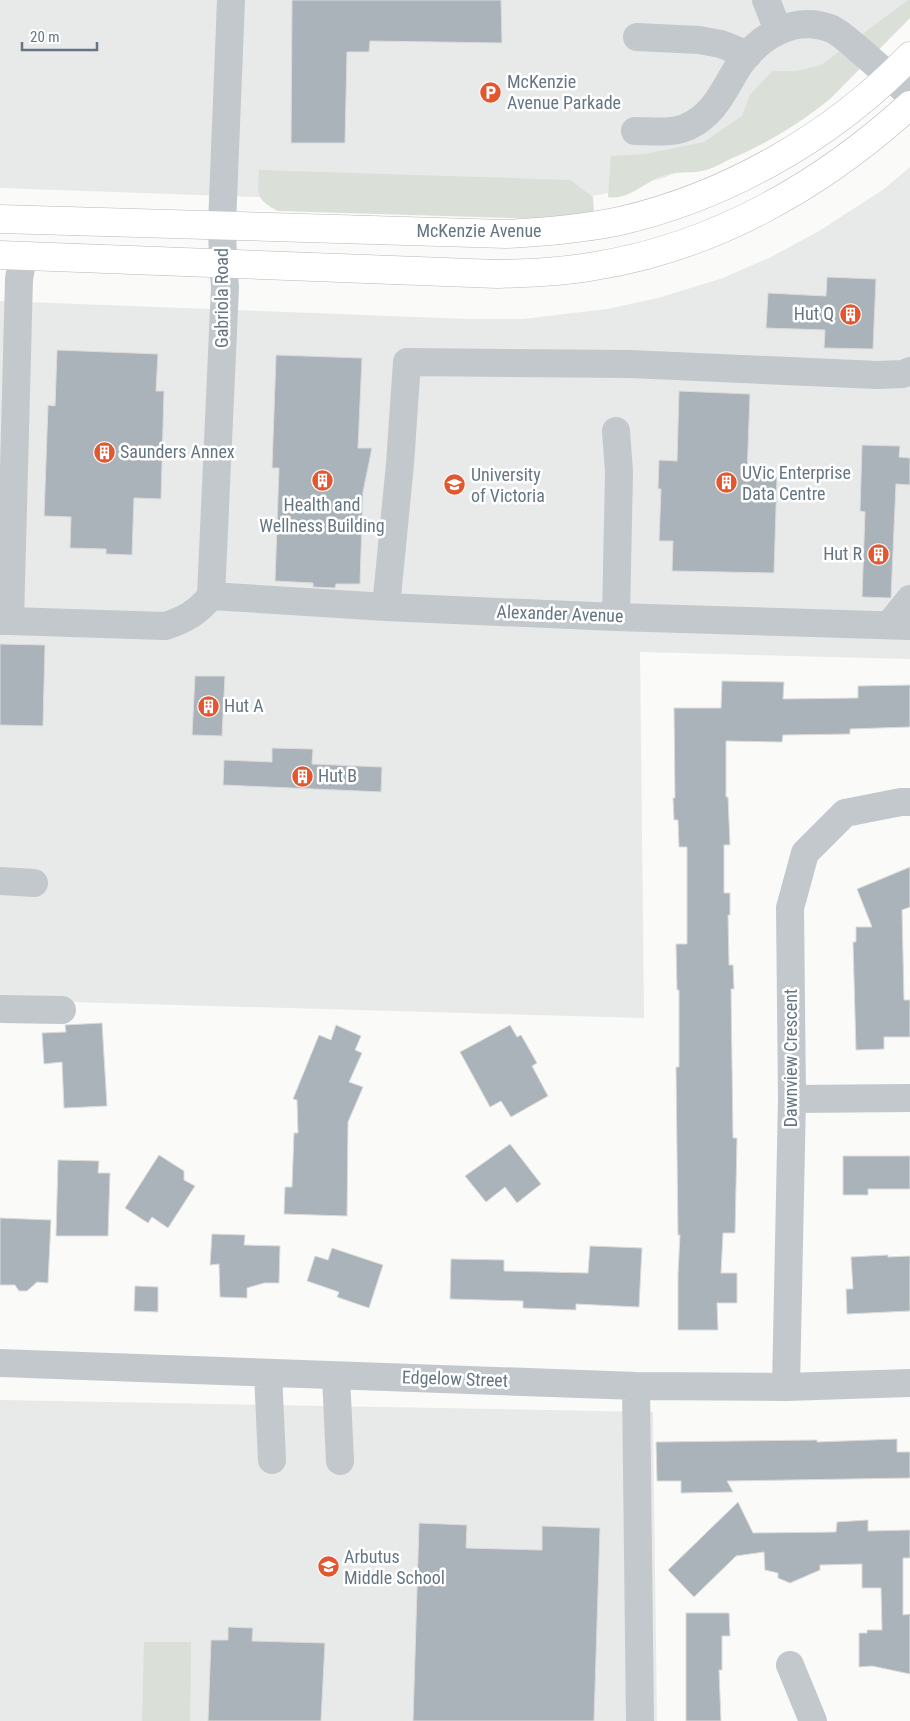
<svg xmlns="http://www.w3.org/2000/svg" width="910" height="1721" viewBox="0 0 910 1721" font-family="'Roboto Condensed',sans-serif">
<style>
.built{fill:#e8e9e9}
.green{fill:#dadfd7}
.building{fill:#aab3b9;stroke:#dcdcda}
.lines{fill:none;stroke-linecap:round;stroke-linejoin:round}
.major-casing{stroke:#b5babe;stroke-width:29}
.minor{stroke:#c3c8cc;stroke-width:28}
.major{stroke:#fff;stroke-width:28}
.labels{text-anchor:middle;stroke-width:5;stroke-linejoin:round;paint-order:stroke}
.poi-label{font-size:18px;fill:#657683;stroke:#fff;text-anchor:start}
.street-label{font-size:18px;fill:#657683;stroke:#fff}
</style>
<rect width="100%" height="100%" fill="#fafaf8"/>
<path class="built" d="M0 0H910L716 157 663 178 613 192 572 200 490 205 0 188Z
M910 167V659L640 652 644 1018 0 1000V301L468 319H523L607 309 658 298 723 278 771 257 819 231 884 189Z
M0 1400 653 1412 657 1721H0Z"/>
<path class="green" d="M908 0H910V18L831 98C801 123 766 144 730 159 722 163 714 168 706 170 692 174 677 171 664 175 646 181 628 201 608 197L611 156 645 154 704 142 742 116 750 95 772 71H796L821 65Z
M259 170 570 180 593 197 594 213 539 219 278 211C255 199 258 194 259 170Z
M144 1642H191L190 1721H142Z"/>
<path class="building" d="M292 0H501L502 43 370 41 369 52H347L345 143H291Z
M827 277 876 279 873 349 824 348 825 330 766 328 768 293 826 296Z
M57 350 158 354 156 391H164L161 499 134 498 132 555 106 554V549L70 548 71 517 44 516 48 405 55 406Z
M276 355 362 358 358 448H372L363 492 360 584H336L335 588 313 587V583L275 581 279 468H272Z
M679 391 750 394 747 476 777 477 774 573 672 571 673 541H659L661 489H658L659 460 677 461Z
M862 445 900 446 899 457 910 458V485L896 484 891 598 862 597 865 512 860 511Z
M0 644 45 645 43 726 0 725Z
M195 676H225L222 736 192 735Z
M722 681 784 682 783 699 858 698V686L910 685V727L850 729V734L783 735 782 742 726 741V797H728L730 845H724V893H730V915H728L729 965H733L734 989H731L733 1138H737L735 1233H723L721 1273H737V1303H717L718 1330H678V1274L680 1235H678L676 1067H679V990H677L676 944H687V847H679L678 820H674L673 798H675L674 708H721Z
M272 748 313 749 312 764 382 767 381 792 223 785 224 760 272 762Z
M910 867V907L902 910 904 1000H910V1037H884V1049L856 1050 853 942H856V927H872L857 889Z
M102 1023 107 1106 64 1108 62 1062 44 1064 42 1033 66 1032 65 1025Z
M336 1025 361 1036 355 1050 362 1053 349 1082 363 1087 348 1122 347 1216 284 1214 285 1187H292L294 1133H298L297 1100 293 1099 319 1035 331 1040Z
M510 1025 517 1037 521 1035 537 1063 532 1066 548 1096 511 1117 501 1101 490 1107 460 1052Z
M510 1144 541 1184 517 1203 505 1187 486 1202 465 1176Z
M159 1155 184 1171V1180L195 1186 168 1228 152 1217 148 1223 125 1208Z
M843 1156H910V1189H868V1195H843Z
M58 1160 99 1161 98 1173H110L108 1236H56Z
M0 1218 51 1220 48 1283 37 1282 27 1291H19L15 1285H0Z
M212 1234 245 1235 244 1245 280 1246 279 1283H264L247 1288V1298L220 1297 219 1264 210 1265Z
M590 1246 642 1248 639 1307 576 1304V1310L523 1308V1301L450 1299 451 1259 504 1260V1271L588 1273Z
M332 1248 383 1265 369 1308 337 1297 339 1292 307 1281 315 1256 328 1260Z
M888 1255V1257L910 1256V1311L847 1314 846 1289H853L851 1257Z
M135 1286 158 1287V1312L134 1311Z
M897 1439V1452H910V1478L727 1481 733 1492 681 1493V1481H657L656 1442 817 1440V1442Z
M738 1502 753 1533 836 1532 837 1522 868 1520V1531L910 1530V1558H903V1615L910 1614V1674L872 1666 859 1667V1633H867V1630H882L881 1588H862V1564L820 1565V1570L790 1583 778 1578V1573L765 1570 764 1552 736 1556 694 1597 668 1570Z
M419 1523 467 1525 466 1548 542 1550V1526L600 1528 594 1721H413Z
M686 1613H729L730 1636H722V1670H719L721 1721H686Z
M228 1627 253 1628 252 1641 325 1643 321 1721H208L211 1640H228Z"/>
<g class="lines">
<defs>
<path id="major" d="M0 219 506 234C545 232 582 229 620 221 728 196 833 136 910 56
M0 255 497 274C529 273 562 272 595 266 714 247 821 186 910 105"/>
</defs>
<use href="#major" class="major-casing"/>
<path class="minor" d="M766 0 778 30
M637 37 699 40 721 44 748 55
M635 131C652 131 671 134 687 127 715 114 723 91 738 67 759 36 795 14 832 29 840 33 849 41 856 47 874 63 893 78 910 95
M211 596 386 607 616 617 910 626
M211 596 225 287 223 263 222 225 231 0
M386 607 400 464 407 362 630 364 877 375 903 374 910 371
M616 617 619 472 616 431
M0 621H10L19 279 23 256
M10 621 165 626C185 620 198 612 211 596
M889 625 910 599
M0 881 34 883
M0 1009 62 1010
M792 1099 910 1098
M0 1363 636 1386 786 1387 910 1383
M268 1373 272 1460
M336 1376 340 1461
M636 1386 640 1721
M786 1387 792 1099 790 908 805 853 845 813 901 802H910
M790 1665 813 1721"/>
<use href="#major" class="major"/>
</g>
<defs>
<symbol id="parking-disc" viewBox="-11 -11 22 22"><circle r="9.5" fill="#e4572e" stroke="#fff"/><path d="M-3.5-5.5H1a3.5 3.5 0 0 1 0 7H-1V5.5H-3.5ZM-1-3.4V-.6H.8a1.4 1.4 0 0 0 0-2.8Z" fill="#fff"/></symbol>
<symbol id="building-disc" viewBox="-11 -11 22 22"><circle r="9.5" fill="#e4572e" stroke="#fff"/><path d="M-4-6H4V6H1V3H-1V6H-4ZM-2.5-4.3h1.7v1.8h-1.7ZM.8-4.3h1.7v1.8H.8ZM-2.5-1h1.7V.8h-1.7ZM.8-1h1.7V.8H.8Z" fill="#fff"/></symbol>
<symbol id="university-disc" viewBox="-11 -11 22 22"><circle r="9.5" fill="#e4572e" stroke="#fff"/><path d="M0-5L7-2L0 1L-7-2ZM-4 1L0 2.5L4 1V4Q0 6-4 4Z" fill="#fff"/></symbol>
<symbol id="school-disc" viewBox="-11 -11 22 22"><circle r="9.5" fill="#e4572e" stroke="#fff"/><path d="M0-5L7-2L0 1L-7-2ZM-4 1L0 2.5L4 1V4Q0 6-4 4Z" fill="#fff"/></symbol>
</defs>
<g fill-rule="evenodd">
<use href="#parking-disc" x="478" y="80" width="25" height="25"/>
<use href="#building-disc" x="838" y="302" width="25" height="25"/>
<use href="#building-disc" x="92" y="440" width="25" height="25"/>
<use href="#building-disc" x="310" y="468" width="25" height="25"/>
<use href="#building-disc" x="714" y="470" width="25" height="25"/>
<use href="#university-disc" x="442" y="472" width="25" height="25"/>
<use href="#building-disc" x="866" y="542" width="25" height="25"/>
<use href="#building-disc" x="196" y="694" width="25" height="25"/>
<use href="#building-disc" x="290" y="764" width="25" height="25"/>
<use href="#school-disc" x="316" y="1554" width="25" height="25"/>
</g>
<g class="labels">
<g class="poi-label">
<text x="507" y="88">McKenzie<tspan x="507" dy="21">Avenue Parkade</tspan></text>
<text x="834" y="320" text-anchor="end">Hut Q</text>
<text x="120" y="458">Saunders Annex</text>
<text x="742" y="479">UVic Enterprise<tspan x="742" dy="21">Data Centre</tspan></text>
<text x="471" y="481">University<tspan x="471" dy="21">of Victoria</tspan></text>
<text x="322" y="511" text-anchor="middle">Health and<tspan x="322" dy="21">Wellness Building</tspan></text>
<text x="862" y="560" text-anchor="end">Hut R</text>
<text x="224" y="712">Hut A</text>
<text x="318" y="782">Hut B</text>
<text x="344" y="1563">Arbutus<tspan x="344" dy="21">Middle School</tspan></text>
</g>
<g class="street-label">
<text x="479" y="237">McKenzie Avenue</text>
<text transform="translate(222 298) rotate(-90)" y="6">Gabriola Road</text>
<text transform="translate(560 614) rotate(2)" y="6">Alexander Avenue</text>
<text transform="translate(791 1058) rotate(-90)" y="6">Dawnview Crescent</text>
<text transform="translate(455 1379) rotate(2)" y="6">Edgelow Street</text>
</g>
</g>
<path d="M22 42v8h75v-8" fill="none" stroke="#657683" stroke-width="2.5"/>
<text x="30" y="42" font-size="15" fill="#657683" stroke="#ffffff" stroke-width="4" paint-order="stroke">20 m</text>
</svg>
